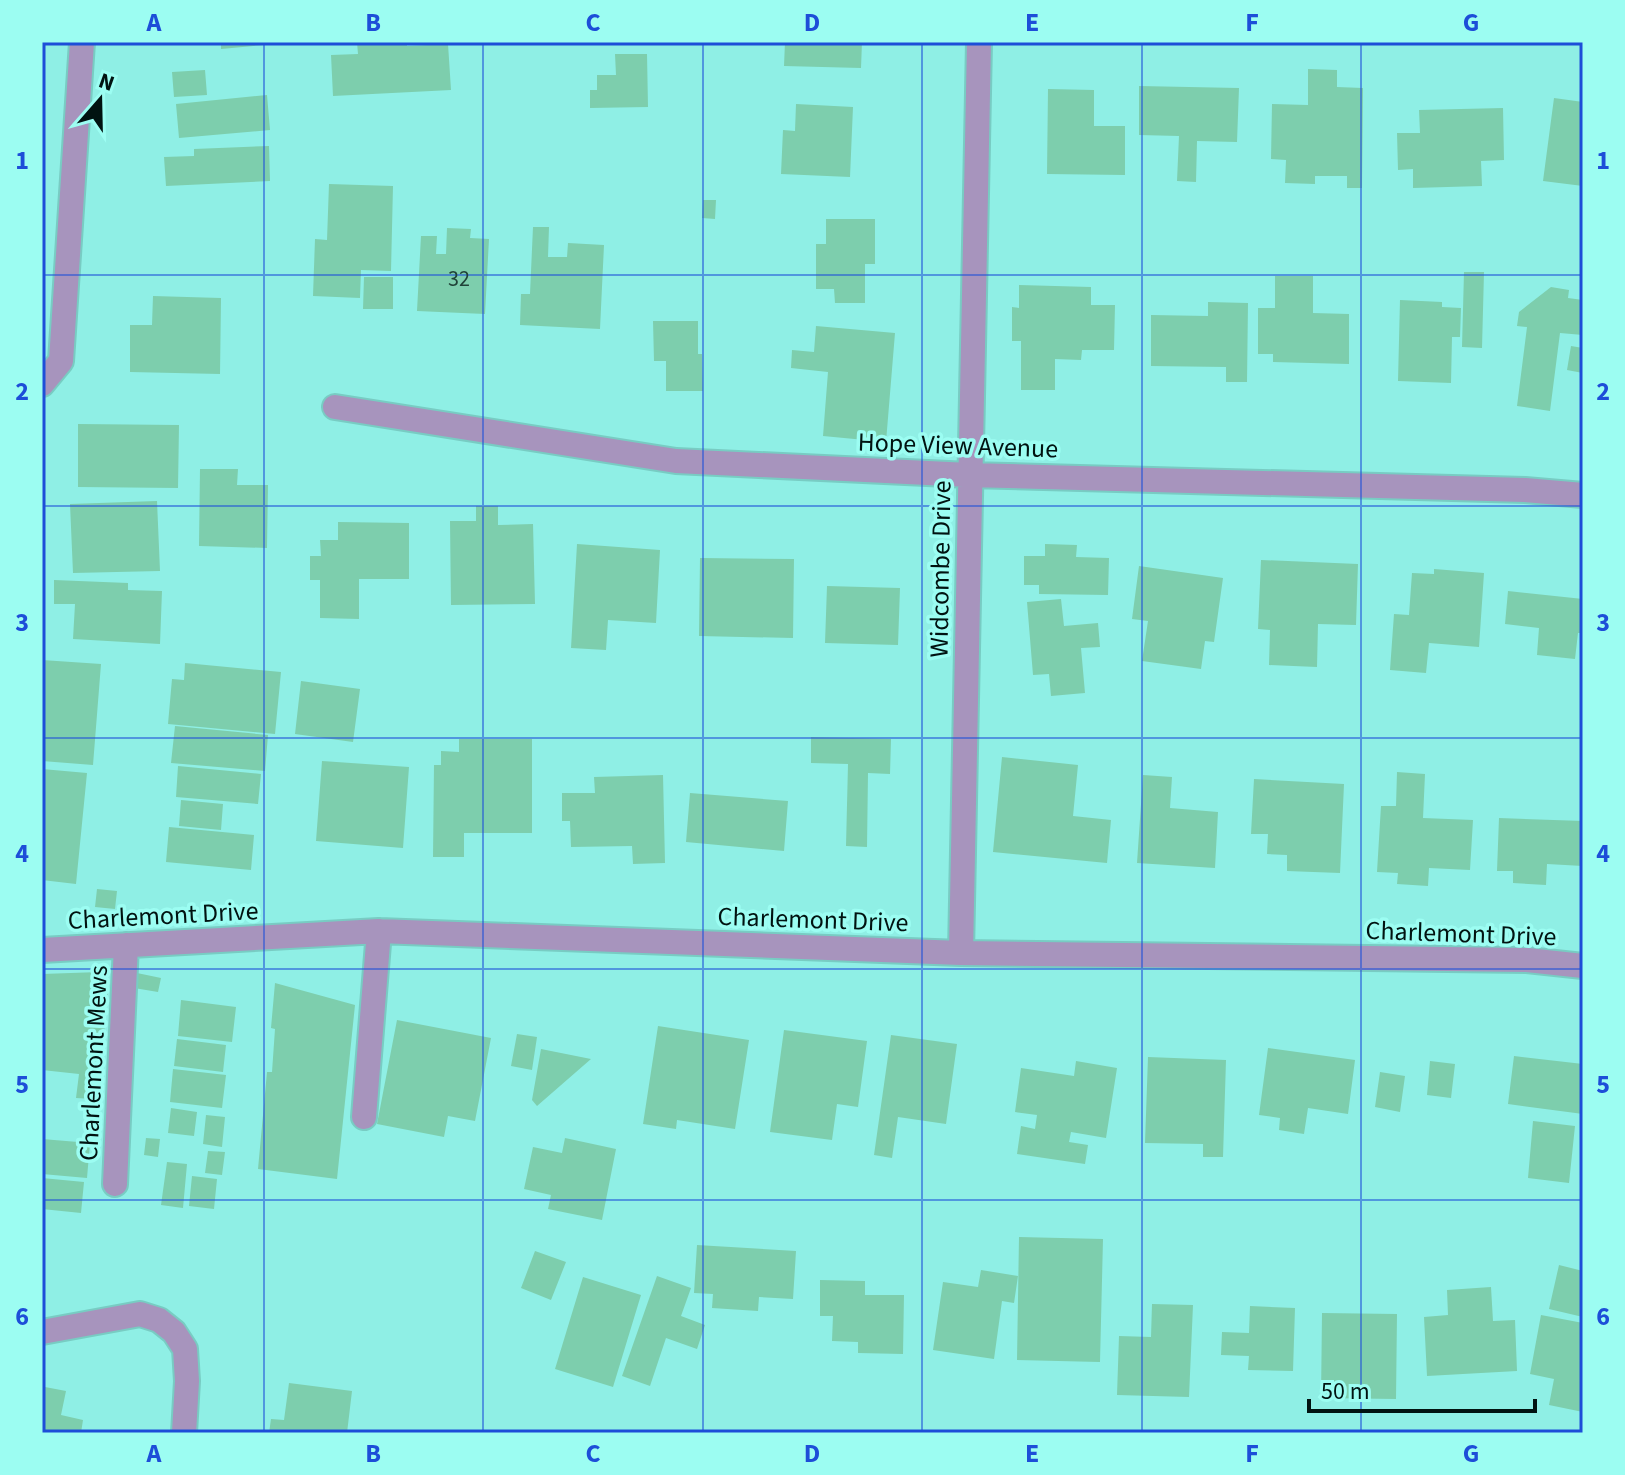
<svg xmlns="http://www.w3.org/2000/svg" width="1625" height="1475" viewBox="0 0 1625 1475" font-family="'Source Sans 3',sans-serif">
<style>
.building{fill:#7dcead}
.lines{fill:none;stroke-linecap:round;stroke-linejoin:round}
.minor-casing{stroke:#78ccc3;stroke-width:28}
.minor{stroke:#a794bd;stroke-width:24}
.grid{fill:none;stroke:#1d4ed8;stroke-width:2;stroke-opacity:0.55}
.labels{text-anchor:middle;stroke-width:7;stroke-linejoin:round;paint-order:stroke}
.number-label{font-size:22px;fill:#204238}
.street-label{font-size:26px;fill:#011311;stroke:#9cfdf2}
.neatline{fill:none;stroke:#1d4ed8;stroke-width:3}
.grid-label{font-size:26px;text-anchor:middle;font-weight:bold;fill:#1d4ed8}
</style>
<rect width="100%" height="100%" fill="#8fefe5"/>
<path class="building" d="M221 42H263V45L221 49Z
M357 42H407V46L448 44 451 90 333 96 331 55 358 54Z
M785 42H862L861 68 784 66Z
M615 54H647L648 107 590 108V90H597V75H616Z
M1308 69 1337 70V87L1363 88 1362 188H1347V176H1315V184L1285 183 1286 160 1271 159 1272 104 1308 105Z
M205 70 207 95 174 97 172 72Z
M1139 86 1239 88 1237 142 1197 141 1196 182 1177 181 1179 136 1139 135Z
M1048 89 1094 90V126H1125V175L1047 174Z
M267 95 270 130 179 138 176 104Z
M1554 98 1583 102V186L1543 181Z
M796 104 853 107 850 177 781 174 783 130 795 131Z
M1503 108 1504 160 1481 161 1482 186 1413 188V169L1398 170 1397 133H1420L1419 110Z
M269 146 270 181 166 186 164 157 194 156V149Z
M329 184 393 186 391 271 361 270 360 298 313 296 315 239 327 240Z
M703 200H716L715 219 702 218Z
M826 219H875V264H865V303H835L834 289H816V244H826Z
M533 227H549L548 257H567L568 243 604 245 600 329 520 325 521 294H530Z
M447 228 471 229 470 238 489 239 485 314 417 311 421 236H437L436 254H446Z
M1464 272H1484L1482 348 1462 347Z
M1275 276H1313V313L1349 314V364L1273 362V354H1258V308H1275Z
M364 277H393V309H363Z
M1019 285 1091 287V305H1115L1114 350H1082L1081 360 1055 359V390H1021V341H1012V307L1019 308Z
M1551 287 1569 290 1568 298 1583 300V335L1560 333 1550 411 1517 406 1527 327 1517 326 1519 312Z
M153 296 221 298 220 374 130 372V325H152Z
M1400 300 1442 302V307L1461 308 1460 337H1452L1451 383 1398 381Z
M1208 302 1248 303 1247 382H1226V367L1151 366V315L1208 316Z
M653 321H698V354H702L703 391H666V361H654Z
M816 326 895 333 886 442 823 436 828 372 791 368 792 350 814 352Z
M1571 346 1583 348V373L1567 370Z
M78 424 179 425 178 488 78 487Z
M200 469H238L237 485H268L267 548 199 546Z
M157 501 160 571 73 573 70 504Z
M476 506H498V525L533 524 535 604 451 605 450 521H476Z
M338 522 409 523V579H359V619L320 618V580H310V556H321L320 540H338Z
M577 544 660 550 656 623 608 620 606 650 571 648Z
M1045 544 1077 545 1076 557 1109 558 1108 595 1039 594V585H1024V556H1045Z
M700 558 794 559 793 638 699 636Z
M1261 560 1358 564 1356 625 1318 624 1317 667 1269 665 1270 630 1258 629Z
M1139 566 1223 578 1214 642 1205 641 1201 669 1142 661 1148 621 1132 619Z
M1434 569 1484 573 1479 647 1429 643 1426 673 1390 670 1394 614 1409 615 1412 573 1434 574Z
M54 580 128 583V590L162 591 160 644 73 639 75 604H54Z
M827 586 900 588 898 645 825 643Z
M1508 591 1583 599V633H1578L1575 659 1537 655 1539 628 1505 624Z
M1061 599 1064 626 1098 623 1100 647 1081 648 1085 693 1051 696 1049 674 1033 675 1027 602Z
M42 660 101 664 93 765 42 761Z
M185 663 281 672 275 734 168 724 172 679 184 680Z
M301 681 360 689 353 742 295 734Z
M175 726 268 735 265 771 171 763Z
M811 737 891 739 890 774 868 773 867 847 846 846 848 764 811 763Z
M459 739H532V833H464V857H433L434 765H441V751L459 752Z
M1002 757 1078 765 1073 816 1111 820 1107 863 993 852Z
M322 761 409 767 403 848 316 841Z
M178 766 261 774 258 804 176 797Z
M42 769 87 773 76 884 42 880Z
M1397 772 1425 774 1423 818 1473 820 1470 870 1429 868 1428 886 1397 884 1398 873 1377 872 1381 806H1396Z
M663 775 665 863 633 864 632 846 571 847 570 821H562V793H595L594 777Z
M1143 775 1172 777 1170 808 1218 812 1215 868 1137 863Z
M1254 779 1344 784 1340 873 1287 871V855L1267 854 1268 834H1251Z
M690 793 788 801 784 851 686 842Z
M181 800 223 804 221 830 179 826Z
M1499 818 1583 821V866L1547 864 1546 885 1513 883V871H1497Z
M169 827 254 835 251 870 166 862Z
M97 889 117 891 115 909 95 907Z
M100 972 97 991 108 992 99 1089 93 1099 76 1098 79 1074 42 1070V974Z
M137 973 161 978 158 992 134 988Z
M275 983 355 1005 337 1179 258 1169 267 1072H272L275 1029 271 1028Z
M181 1000 236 1007 232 1042 178 1036Z
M397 1020 491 1038 475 1121 448 1116 444 1137 377 1124Z
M658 1026 749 1040 735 1129 677 1120 676 1129 643 1124Z
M784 1030 867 1041 858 1107 837 1104 832 1140 770 1132Z
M517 1034 537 1037 532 1070 511 1066Z
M891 1035 957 1044 946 1124 898 1117 892 1158 874 1155Z
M177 1039 226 1045 223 1072 174 1066Z
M1268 1048 1355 1060 1348 1114 1308 1108 1304 1134 1279 1130 1280 1118 1259 1115Z
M541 1049 591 1059 537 1106 532 1100Z
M1514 1056 1583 1064V1114L1508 1104Z
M1148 1057 1226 1060 1223 1157H1203V1144L1145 1143Z
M1076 1061 1117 1068 1106 1138 1071 1132 1069 1142 1088 1145 1085 1164 1017 1154 1021 1126 1035 1129 1037 1115 1015 1112 1021 1068 1074 1076Z
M1430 1061 1455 1064 1451 1098 1427 1095Z
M173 1069 226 1075 222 1108 170 1102Z
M1380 1072 1405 1076 1400 1112 1375 1107Z
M171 1108 197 1112 194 1136 168 1133Z
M206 1115 225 1117 222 1147 203 1144Z
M1533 1121 1575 1126 1569 1183 1528 1178Z
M146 1138 160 1139 158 1157 144 1155Z
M565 1138 616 1149 602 1220 548 1209 551 1195 524 1189 533 1147 562 1153Z
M42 1139 90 1143 87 1178 42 1174Z
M208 1151 225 1152 222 1175 205 1173Z
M167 1162 187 1164 183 1208 161 1205Z
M192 1176 217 1179 214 1209 189 1206Z
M42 1178 84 1182 81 1213 42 1209Z
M1019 1237 1103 1239 1100 1362 1017 1360Z
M697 1245 796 1251 793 1299 759 1297 758 1311 712 1308 713 1294 694 1293Z
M535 1251 566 1262 551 1300 521 1288Z
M1559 1265 1583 1271V1317L1549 1309Z
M981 1270 1018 1276 1014 1303 1002 1301 994 1359 933 1350 943 1282 978 1287Z
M657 1276 691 1288 681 1316 705 1325 697 1349 666 1338 650 1386 622 1376Z
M583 1277 641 1295 613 1387 555 1369Z
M820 1280 865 1281V1295H904L903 1354 858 1353V1342L832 1341 833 1316H820Z
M1491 1287 1493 1321 1515 1320 1517 1371 1427 1376 1424 1317 1448 1315 1447 1290Z
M1152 1304 1193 1305 1189 1397 1117 1395 1119 1336 1151 1337Z
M1250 1306 1295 1308 1293 1371 1248 1370 1249 1356 1221 1355 1222 1332 1249 1333Z
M1322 1313 1397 1314 1396 1399 1321 1398Z
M1541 1315 1583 1323V1412L1549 1405 1554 1379 1530 1374Z
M289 1383 352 1391 347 1433H269L271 1419 284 1420Z
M45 1387 66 1391 61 1415 83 1420 81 1433H42Z"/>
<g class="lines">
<defs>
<path id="minor" d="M42 384 61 361 82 42
M335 407 676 461 969 475 1525 490 1583 495
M42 950 379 931 961 953 1527 960 1583 966
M961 953 979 42
M364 1117 379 931
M115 1184 126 945
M42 1332 140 1314 159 1320 174 1332 185 1349 187 1381 184 1433"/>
</defs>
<use href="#minor" class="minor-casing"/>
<use href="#minor" class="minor"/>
</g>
<path class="grid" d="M264 42V1433M483 42V1433M703 42V1433M922 42V1433M1142 42V1433M1361 42V1433M42 275H1583M42 506H1583M42 738H1583M42 969H1583M42 1200H1583"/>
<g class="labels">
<g class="number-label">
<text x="459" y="286">32</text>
</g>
<g class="street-label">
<text transform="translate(958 445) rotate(2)" y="9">Hope View Avenue</text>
<text transform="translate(940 569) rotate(-89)" y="9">Widcombe Drive</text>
<text transform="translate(163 915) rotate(-3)" y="9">Charlemont Drive</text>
<text transform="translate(813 919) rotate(2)" y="9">Charlemont Drive</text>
<text transform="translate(1461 933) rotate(2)" y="9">Charlemont Drive</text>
<text transform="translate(93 1063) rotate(-87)" y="9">Charlemont Mews</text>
</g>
</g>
<rect width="1625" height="1475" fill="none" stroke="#9cfdf2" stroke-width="88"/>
<g transform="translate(100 100) rotate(20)" stroke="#9cfdf2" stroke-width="6" paint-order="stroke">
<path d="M0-6L14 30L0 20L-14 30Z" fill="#011311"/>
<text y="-12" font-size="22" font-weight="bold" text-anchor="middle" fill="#011311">N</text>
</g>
<path d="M1309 1399v12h226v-12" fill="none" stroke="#011311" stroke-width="4"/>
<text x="1321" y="1399" font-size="24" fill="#011311" stroke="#9cfdf2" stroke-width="6" paint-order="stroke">50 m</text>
<rect x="44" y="44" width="1537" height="1387" class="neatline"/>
<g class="grid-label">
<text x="154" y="31">A</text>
<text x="373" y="31">B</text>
<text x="593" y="31">C</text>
<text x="812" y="31">D</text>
<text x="1032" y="31">E</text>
<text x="1252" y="31">F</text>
<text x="1471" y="31">G</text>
<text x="22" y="169">1</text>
<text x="1603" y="169">1</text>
<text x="22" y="400">2</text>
<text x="1603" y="400">2</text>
<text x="22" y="631">3</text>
<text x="1603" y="631">3</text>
<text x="22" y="862">4</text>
<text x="1603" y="862">4</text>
<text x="22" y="1093">5</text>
<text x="1603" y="1093">5</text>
<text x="22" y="1325">6</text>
<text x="1603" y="1325">6</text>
<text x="154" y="1462">A</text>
<text x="373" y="1462">B</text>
<text x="593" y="1462">C</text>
<text x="812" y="1462">D</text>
<text x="1032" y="1462">E</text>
<text x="1252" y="1462">F</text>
<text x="1471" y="1462">G</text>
</g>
</svg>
